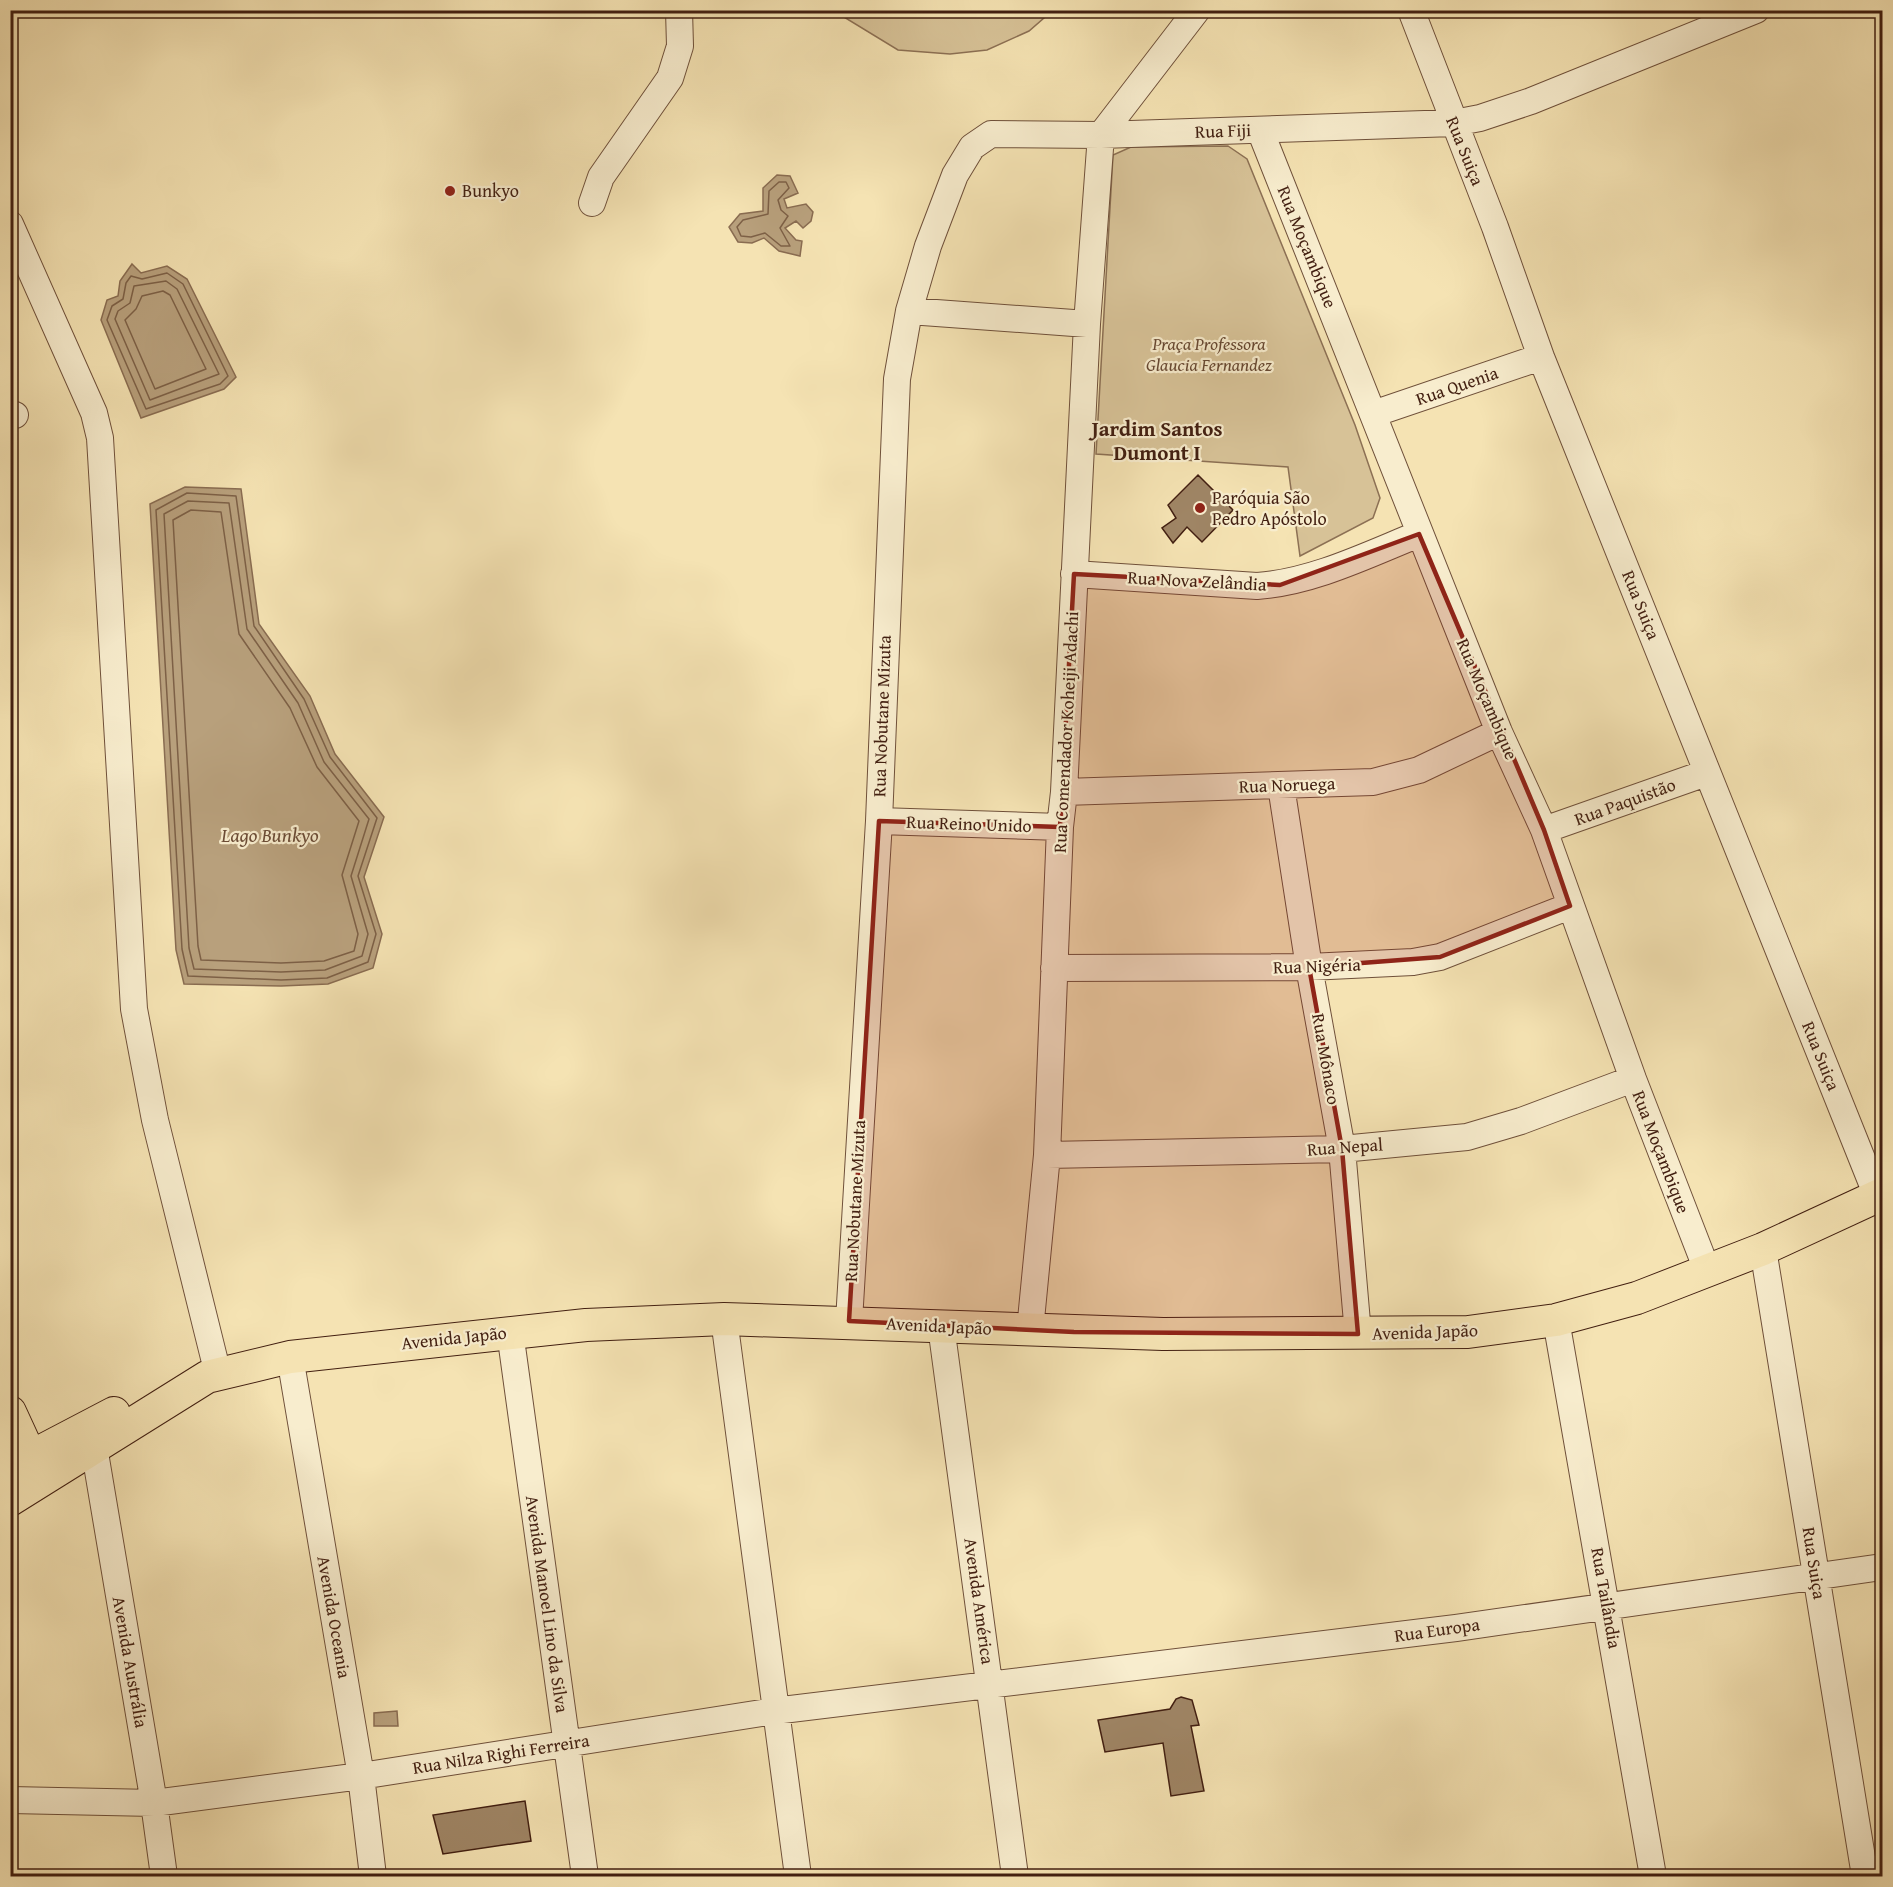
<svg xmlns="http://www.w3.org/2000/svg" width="1893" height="1887" viewBox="0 0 1893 1887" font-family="'Gentium Book Plus',serif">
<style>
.green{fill:#d7c297;stroke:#8c7054;stroke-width:1.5}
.water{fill:#b8a07c;stroke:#896c51;stroke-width:1.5}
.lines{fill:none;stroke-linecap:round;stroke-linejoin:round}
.shore{stroke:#7d6046;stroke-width:1.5}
.building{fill:#9f8565;stroke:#421f11;stroke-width:1.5}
.minor-casing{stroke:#6f503a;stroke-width:28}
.major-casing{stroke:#421f11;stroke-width:34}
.minor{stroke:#f8edce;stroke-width:26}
.major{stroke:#f5e3b3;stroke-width:32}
.marked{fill:#8f2418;fill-opacity:0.2;stroke:#8f2418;stroke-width:4.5;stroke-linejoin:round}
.poi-dot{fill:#8f2418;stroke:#f8edce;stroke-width:2}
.labels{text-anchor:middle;stroke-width:4.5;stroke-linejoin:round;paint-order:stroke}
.street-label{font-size:18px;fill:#421f11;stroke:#f8edce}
.poi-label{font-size:18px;fill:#421f11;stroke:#f8edce;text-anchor:start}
.park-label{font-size:18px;font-style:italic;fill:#674832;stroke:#f8edce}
.water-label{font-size:20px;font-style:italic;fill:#6b4c36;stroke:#f8edce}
.quarter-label{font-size:21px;font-weight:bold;fill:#421f11;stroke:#f8edce}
</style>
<rect width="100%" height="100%" fill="#f5e3b3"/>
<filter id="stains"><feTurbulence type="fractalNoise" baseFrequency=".00333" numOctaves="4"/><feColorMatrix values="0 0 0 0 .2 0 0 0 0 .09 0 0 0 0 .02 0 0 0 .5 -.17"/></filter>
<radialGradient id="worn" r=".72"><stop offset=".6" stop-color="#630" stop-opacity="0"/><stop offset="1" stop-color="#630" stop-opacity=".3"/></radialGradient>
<path class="green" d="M834 11H1052L1029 31 987 50 950 54 898 50Z
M1228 146 1247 159 1355 425 1380 498 1373 518 1300 556 1288 467 1096 454 1113 155 1131 147Z"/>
<path class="water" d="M777 175 790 176 798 193 784 199 787 208 806 204 813 212 811 221 803 228 796 221 785 228 796 240 802 241 800 256 779 251 764 238 752 243 738 242 729 227 740 214 763 211V188Z
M132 264 141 273 167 266 187 279 236 377 224 389 141 418 101 320 107 300 118 296 120 281Z
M185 487 241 489 259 624 310 696 335 754 384 817 364 877 382 934 373 968 328 984 281 986 184 984 176 950 150 504Z
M397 1711 398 1726H374V1713Z"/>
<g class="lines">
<path class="shore" d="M779 182H786L789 188 778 200 781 210 788 216 780 228 790 246H781L765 233 751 237 741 236 737 227 743 220 768 214 769 191Z
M167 273 183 284 228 376 220 384 146 409 107 320 112 306 123 299 126 283 131 276 142 279Z
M166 281 177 289 219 374 150 400 115 319 118 311 130 303 134 286Z
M163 291 170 295 206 369 155 389 125 320 136 309 142 296Z
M187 493 236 496 254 626 304 699 330 757 377 818 358 876 376 934 368 962 327 978 281 980 188 976 182 949 156 510Z
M188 501 229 503 247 629 298 703 324 762 369 819 351 876 368 934 362 956 325 970 281 972 194 969 189 948 164 514Z
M191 510 221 512 239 634 290 708 317 767 359 821 342 875 358 934 354 951 324 961 281 963 201 960 198 946 173 520Z"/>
</g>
<path class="building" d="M1198 475 1233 510 1202 542 1187 527 1173 543 1162 528 1176 518 1168 505Z
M1181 1697 1192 1700 1199 1725 1191 1726 1204 1791 1171 1796 1163 1743 1105 1752 1098 1720 1170 1709 1176 1699Z
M525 1801 531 1841 443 1854 433 1815Z"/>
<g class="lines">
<defs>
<path id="minor" d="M1411 10 1495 227 1541 357 1877 1196
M1260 130 1499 732 1544 830 1633 1079 1707 1270
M1101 135 1197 10
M592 203 601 177 670 78 680 46 679 10
M10 224 94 413 100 438 134 1009 155 1120 218 1374
M909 311 1087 324
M1373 414 1541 357
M10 416 15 415
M1074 574 1257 586C1313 582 1367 555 1419 534
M1281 786 1309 967 1342 1149 1358 1334
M1064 792 1373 782 1419 770 1499 732
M879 821 1060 827
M1544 830 1706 773
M1054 968 1309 967 1413 962 1440 957 1570 906
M1047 1155 1342 1149 1467 1137 1521 1121 1633 1079
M1763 1249 1865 1876
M724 1319 798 1876
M1556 1320 1653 1876
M849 1321 879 821 897 379 909 311 928 246 955 175 972 147 991 134 1101 135 1454 123 1480 118 1531 101 1756 10
M941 1326 1015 1876
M1030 1330 1047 1155 1060 827 1064 792 1087 324 1101 135
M510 1332 585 1876
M290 1357 361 1776 373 1876
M94 1447 154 1803 164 1876
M10 1800 154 1803 361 1776 774 1711 1456 1628 1882 1567"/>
<path id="major" d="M10 1412 39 1475
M10 1471 30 1457 114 1413
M10 1500 207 1377 290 1357 586 1325 724 1319 1163 1334 1468 1332 1556 1320 1637 1298 1763 1249 1882 1194"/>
</defs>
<use href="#minor" class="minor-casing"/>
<use href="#major" class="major-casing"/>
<use href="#minor" class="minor"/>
<use href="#major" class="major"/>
</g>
<path class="marked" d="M1419 534 1544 830 1570 906 1440 957 1309 967 1342 1149 1358 1334 1074 1332 849 1321 879 821 1060 827 1074 574 1280 585Z"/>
<g class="poi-dot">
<circle cx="450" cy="191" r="6"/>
<circle cx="1200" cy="508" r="6"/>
</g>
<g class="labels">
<g class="street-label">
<text transform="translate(1223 131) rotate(-2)" y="6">Rua Fiji</text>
<text transform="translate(1465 151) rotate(68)" y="6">Rua Suiça</text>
<text transform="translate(1307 247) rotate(68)" y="6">Rua Moçambique</text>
<text transform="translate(1457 386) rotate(-19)" y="6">Rua Quenia</text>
<text transform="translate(1197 581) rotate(3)" y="6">Rua Nova Zelândia</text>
<text transform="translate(1641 605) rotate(68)" y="6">Rua Suiça</text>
<text transform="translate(1487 699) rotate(67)" y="6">Rua Moçambique</text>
<text transform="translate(882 716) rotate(-88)" y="6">Rua Nobutane Mizuta</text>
<text transform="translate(1066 732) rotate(-87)" y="6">Rua Comendador Koheiji Adachi</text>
<text transform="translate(1287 785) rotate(-2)" y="6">Rua Noruega</text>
<text transform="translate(1625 802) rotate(-20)" y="6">Rua Paquistão</text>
<text transform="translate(969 824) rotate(2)" y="6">Rua Reino Unido</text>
<text transform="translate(1317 966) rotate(-2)" y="6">Rua Nigéria</text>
<text transform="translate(1821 1056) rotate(68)" y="6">Rua Suiça</text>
<text transform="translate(1326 1059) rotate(80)" y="6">Rua Mônaco</text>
<text transform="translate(1345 1147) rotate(-4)" y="6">Rua Nepal</text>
<text transform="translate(1661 1152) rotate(69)" y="6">Rua Moçambique</text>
<text transform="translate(855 1201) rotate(-87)" y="6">Rua Nobutane Mizuta</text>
<text transform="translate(939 1326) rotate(3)" y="6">Avenida Japão</text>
<text transform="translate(1425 1332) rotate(-2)" y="6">Avenida Japão</text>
<text transform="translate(454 1338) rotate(-6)" y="6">Avenida Japão</text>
<text transform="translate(1814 1563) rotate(81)" y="6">Rua Suiça</text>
<text transform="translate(1606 1598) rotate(80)" y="6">Rua Tailândia</text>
<text transform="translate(979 1601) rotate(82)" y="6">Avenida América</text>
<text transform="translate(547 1604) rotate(82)" y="6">Avenida Manoel Lino da Silva</text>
<text transform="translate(334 1617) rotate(80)" y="6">Avenida Oceania</text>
<text transform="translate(1437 1630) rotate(-8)" y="6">Rua Europa</text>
<text transform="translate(130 1662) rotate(80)" y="6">Avenida Austrália</text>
<text transform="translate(501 1754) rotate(-9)" y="6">Rua Nilza Righi Ferreira</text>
</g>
<g class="poi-label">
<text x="462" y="197">Bunkyo</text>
<text x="1212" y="504">Paróquia São<tspan x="1212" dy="21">Pedro Apóstolo</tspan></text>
</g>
<g class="park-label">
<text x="1209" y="350">Praça Professora<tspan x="1209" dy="21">Glaucia Fernandez</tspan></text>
</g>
<g class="water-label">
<text x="270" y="842">Lago Bunkyo</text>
</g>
<g class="quarter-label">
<text x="1157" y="436">Jardim Santos<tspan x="1157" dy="24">Dumont I</tspan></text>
</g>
</g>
<rect width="1893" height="1887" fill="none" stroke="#f5e3b3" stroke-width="36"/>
<rect x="12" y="12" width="1869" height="1863" fill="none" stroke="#421f11" stroke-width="3"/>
<rect x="18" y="18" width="1857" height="1851" fill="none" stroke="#421f11" stroke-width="1.5"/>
<rect width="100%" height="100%" filter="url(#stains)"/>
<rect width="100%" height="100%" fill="url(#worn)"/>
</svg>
